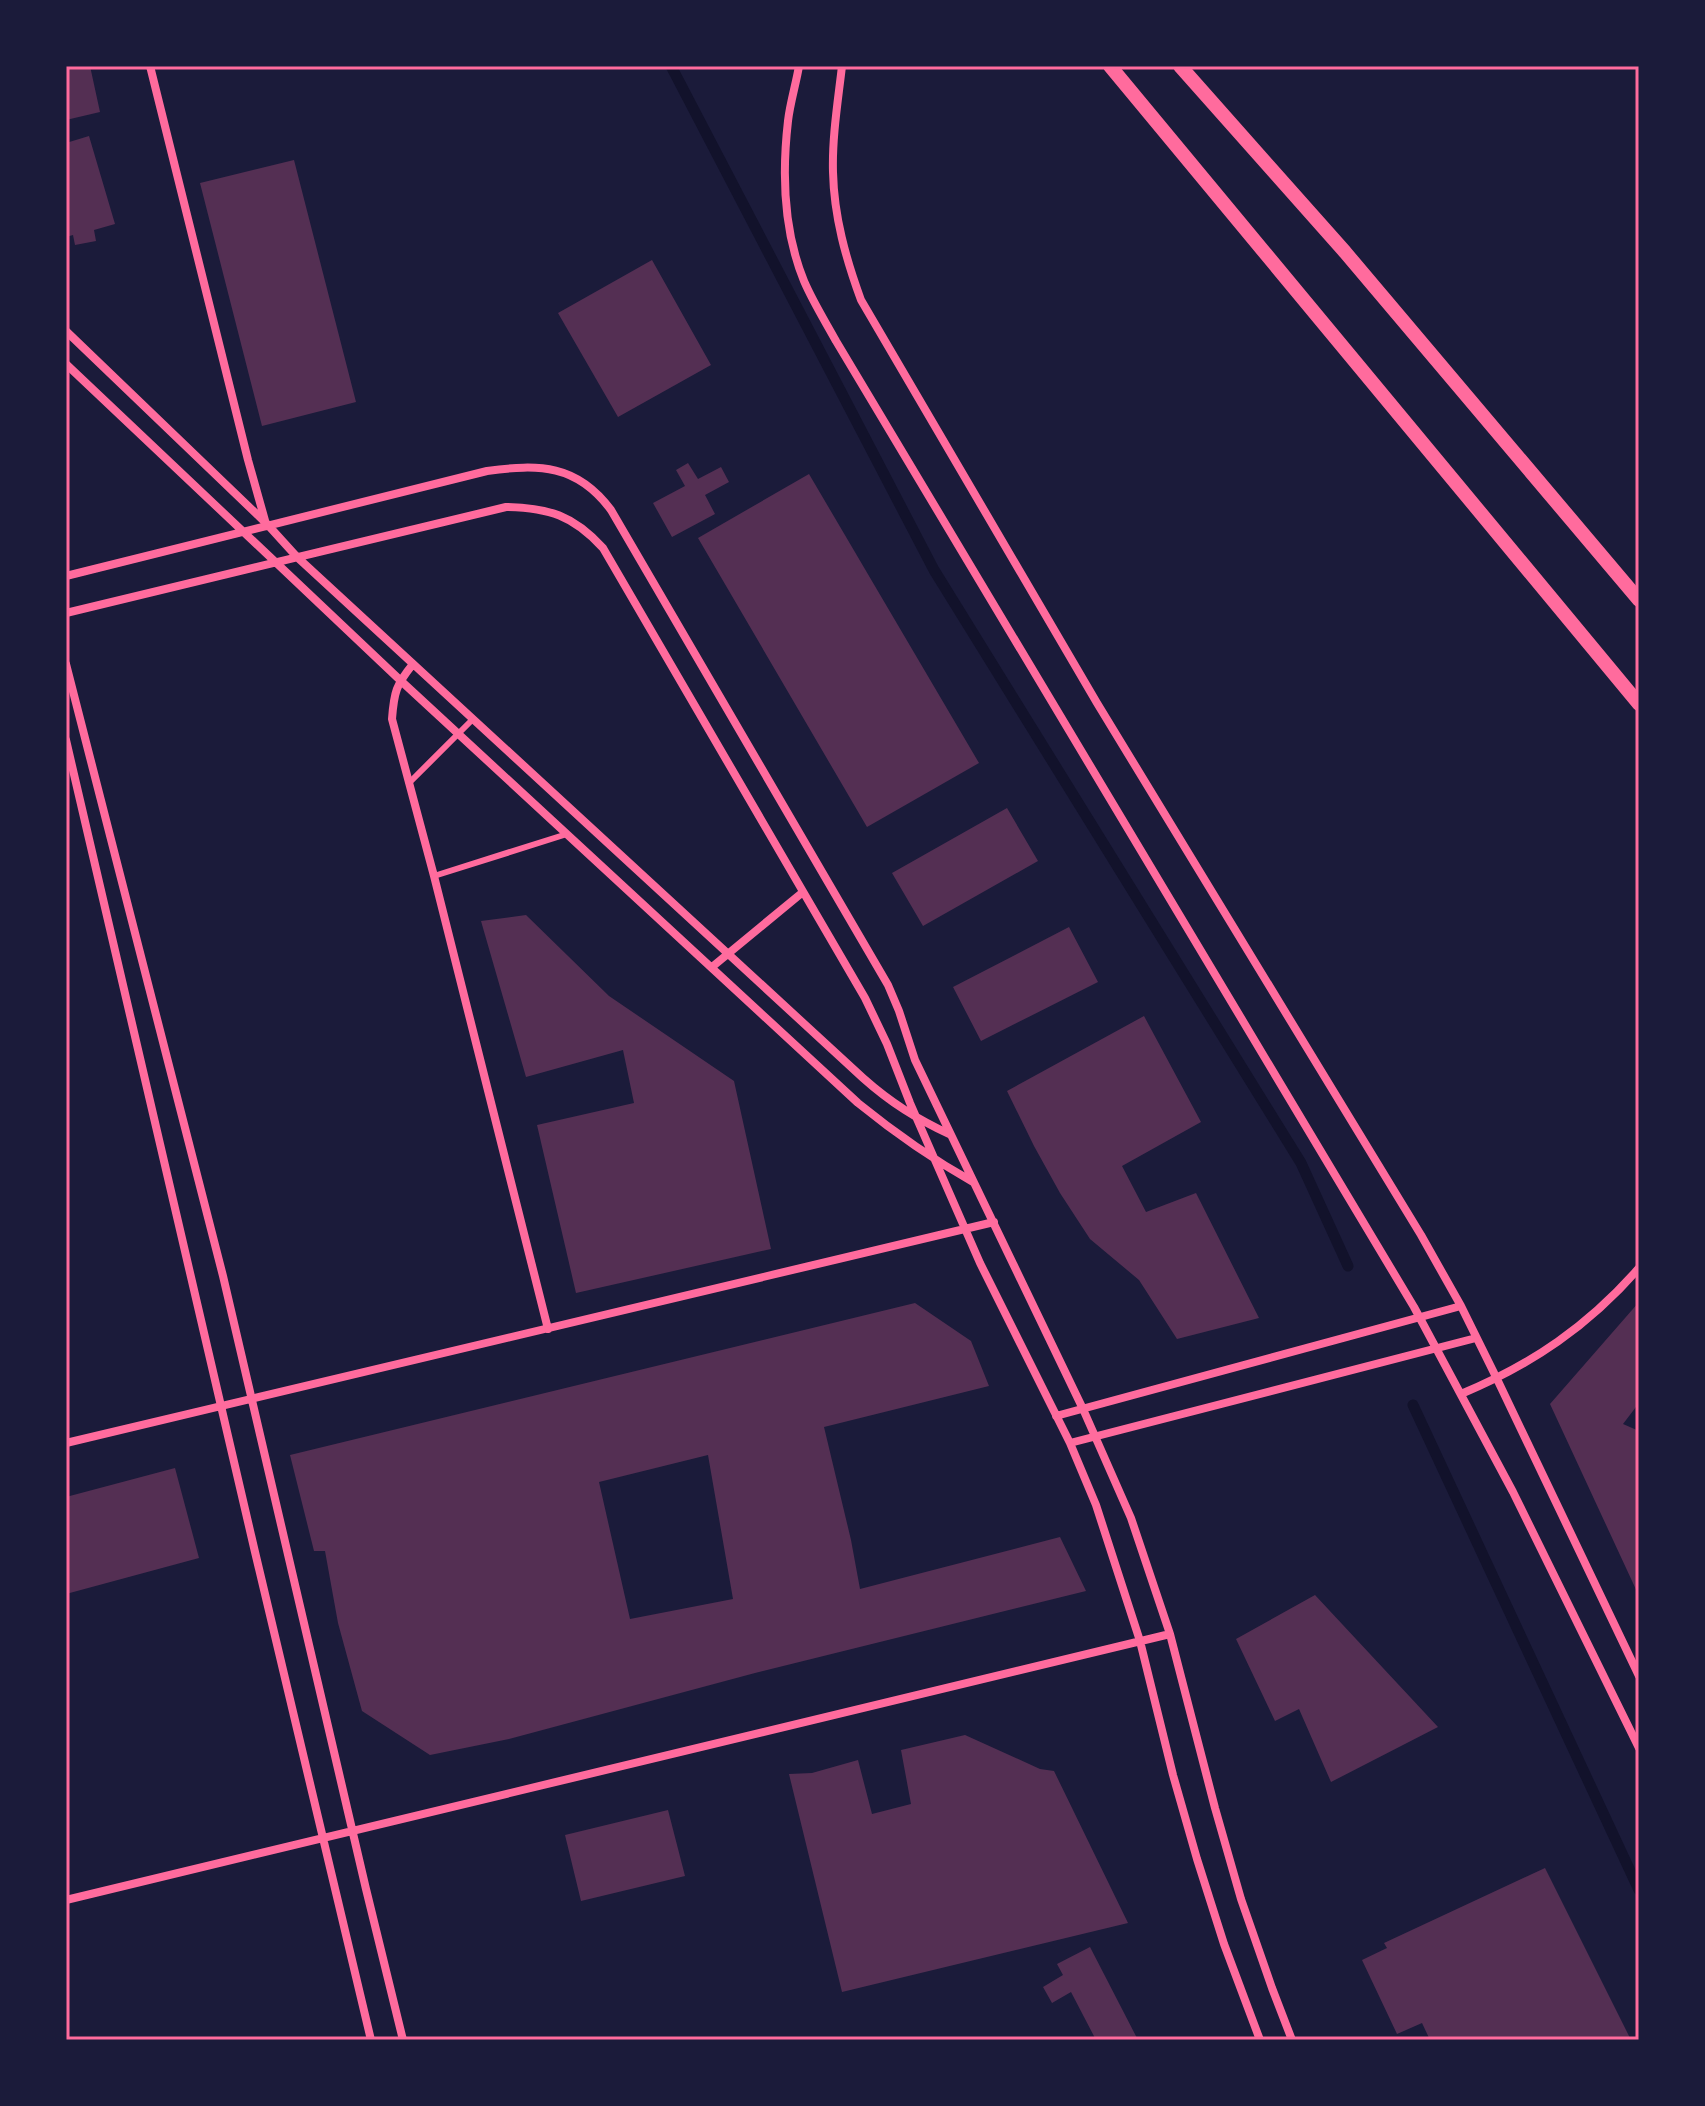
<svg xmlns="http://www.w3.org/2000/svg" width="1705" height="2106" viewBox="0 0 1705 2106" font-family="'Roboto Condensed',sans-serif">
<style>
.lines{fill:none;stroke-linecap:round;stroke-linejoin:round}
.stream{stroke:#12122b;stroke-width:11}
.building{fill:#542f53;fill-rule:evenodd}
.service{stroke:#ff6b9d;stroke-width:6}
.minor{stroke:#ff6b9d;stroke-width:8}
.tertiary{stroke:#ff6b9d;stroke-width:14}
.neatline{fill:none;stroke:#ff6b9d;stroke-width:3}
</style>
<rect width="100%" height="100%" fill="#1b1b3a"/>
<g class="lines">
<path class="stream" d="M671 66 934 570 1301 1163 1348 1266
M1413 1405 1639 1890"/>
</g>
<path class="building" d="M66 66H90L100 112 66 120Z
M89 136 115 224 94 230 96 241 75 245 73 235 66 237V143Z
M294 160 356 402 262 426 200 183Z
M652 260 711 365 618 417 558 313Z
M688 463 698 479 721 467 729 482 705 495 715 514 672 537 653 503 685 486 676 470Z
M809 474 979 763 867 827 698 538Z
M1007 808 1038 861 923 926 892 873Z
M526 915 609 996 734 1081 771 1249 576 1293 537 1125 634 1103 623 1050 526 1077 481 921Z
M1069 927 1098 982 981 1041 953 987Z
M1144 1016 1201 1122 1122 1166 1146 1212 1196 1193 1259 1318 1177 1339 1139 1280 1090 1239 1060 1193 1034 1146 1007 1091Z
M1639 1302V1403L1623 1424 1639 1431V1596L1550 1404Z
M915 1303 971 1341 989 1386 824 1427 851 1540 860 1589 1060 1537 1086 1591 755 1673 509 1739 430 1755 362 1711 338 1623 325 1551H314L290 1455ZM708 1455 733 1599 630 1619 599 1482Z
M175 1468 199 1558 66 1594V1497Z
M1315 1595 1438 1727 1331 1782 1299 1709 1275 1721 1236 1639Z
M965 1735 1040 1769 1054 1771 1128 1923 842 1992 789 1774 812 1773 858 1760 872 1814 911 1804 901 1750Z
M668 1810 685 1876 581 1901 565 1835Z
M1545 1868 1631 2040H1430L1422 2023 1397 2034 1362 1960 1387 1948 1384 1943Z
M1090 1947 1138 2040H1096L1071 1992 1052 2003 1043 1987 1063 1975 1057 1964Z"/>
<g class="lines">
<path class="service" d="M409 783 473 719
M434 876 567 834"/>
<path class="minor" d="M150 66 248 460 266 524
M799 66C796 84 790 103 788 121 782 173 784 232 804 281 813 302 825 321 836 341L1414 1307 1513 1492 1639 1748
M842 66C838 101 832 137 833 172 834 217 846 259 861 300L1097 703 1421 1235 1461 1306 1497 1379 1639 1676
M66 331 267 524 297 557 863 1078C891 1103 917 1119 951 1135
M66 364 400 680 858 1103C895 1133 932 1159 973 1182
M66 576 487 471C539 464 577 464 611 510L888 985 899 1011 915 1060 1083 1409 1131 1518 1170 1634 1215 1808 1241 1899 1272 1988 1292 2040
M66 613 506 507C549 508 573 515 603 548L865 998 887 1044 910 1103 980 1263 1070 1443 1096 1505 1140 1641 1173 1775 1197 1859 1224 1944 1260 2040
M66 664 223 1276 366 1889 403 2040
M413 664C396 685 394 692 392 719L434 876 548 1329
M66 740 255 1552 371 2040
M712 967 803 892
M1461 1394C1533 1364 1588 1326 1639 1268
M1056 1416 1461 1306
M66 1443 994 1222
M1070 1443 1476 1338
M66 1900 1170 1634"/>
<path class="tertiary" d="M1110 66 1639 704
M1180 66 1345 252 1639 600"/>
</g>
<rect width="1705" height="2106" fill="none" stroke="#1b1b3a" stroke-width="136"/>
<rect x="68" y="68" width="1569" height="1970" class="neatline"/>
</svg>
